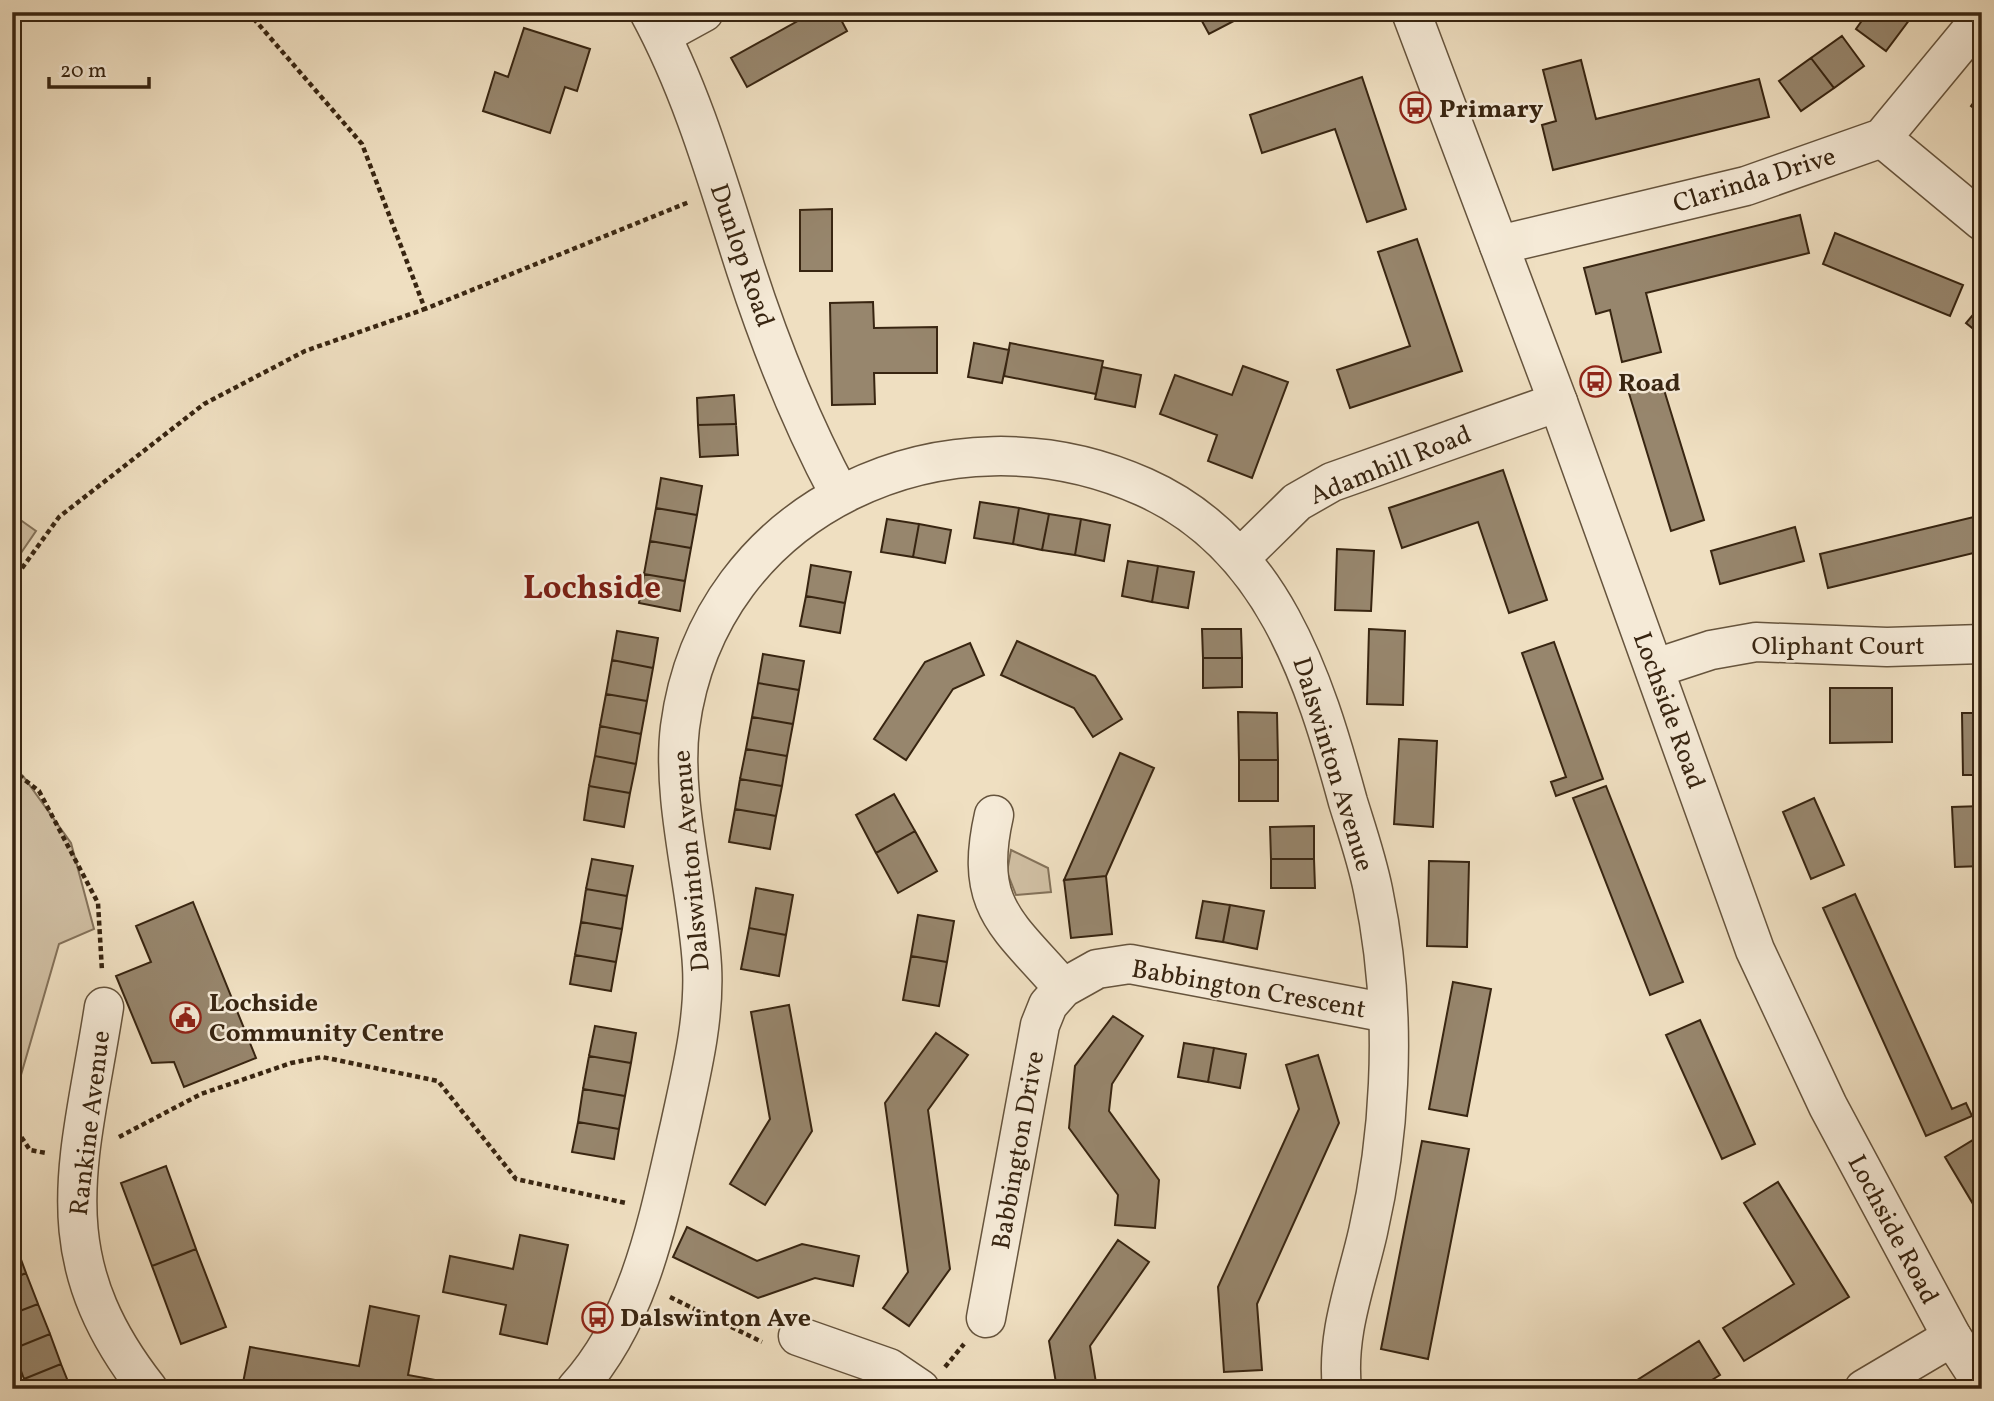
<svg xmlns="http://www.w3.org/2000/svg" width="1994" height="1401" viewBox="0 0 1994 1401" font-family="Vollkorn,serif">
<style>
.green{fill:#d0bfa3;stroke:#84725a;stroke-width:2}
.building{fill:#97866d;stroke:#382511;stroke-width:2}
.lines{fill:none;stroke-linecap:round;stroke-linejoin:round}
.minor-casing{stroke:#66543d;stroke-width:41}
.tertiary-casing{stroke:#66543d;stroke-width:41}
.path{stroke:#382511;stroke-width:4.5;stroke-dasharray:5 3.5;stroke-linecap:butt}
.minor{stroke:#f5ead7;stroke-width:38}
.tertiary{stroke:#f5ead7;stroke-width:38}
.labels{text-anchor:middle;stroke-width:5;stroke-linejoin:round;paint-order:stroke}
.poi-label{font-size:26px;font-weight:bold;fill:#382511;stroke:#f5ead7;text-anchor:start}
.street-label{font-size:26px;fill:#382511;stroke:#f5ead7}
.district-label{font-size:33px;font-weight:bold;fill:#7a1f14;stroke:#f5ead7}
</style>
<rect width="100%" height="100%" fill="#efdfc1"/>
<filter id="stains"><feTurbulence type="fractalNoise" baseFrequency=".00286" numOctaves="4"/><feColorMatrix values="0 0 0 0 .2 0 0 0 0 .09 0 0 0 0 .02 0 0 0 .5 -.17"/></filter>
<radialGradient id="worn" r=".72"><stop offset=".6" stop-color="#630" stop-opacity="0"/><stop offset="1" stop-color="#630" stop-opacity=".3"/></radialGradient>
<path class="green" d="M12 514 36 531 12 566Z
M12 767 23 776 71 843 94 929 59 944 12 1106Z
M1011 850 1048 868 1051 892 1016 895 1007 872Z"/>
<path class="building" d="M814 12H837L847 31 747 87 731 58Z
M1197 12H1251L1209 34Z
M1868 12H1900L1910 19 1886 51 1856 29Z
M1900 12H1915L1910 19Z
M524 28 590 49 577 91 565 87 550 133 483 111 495 72 508 77Z
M1842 36 1864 66 1834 88 1811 58Z
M1811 58 1834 88 1801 111 1779 81Z
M1581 60 1596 119 1759 79 1769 117 1553 170 1542 125 1556 121 1543 70Z
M1362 77 1406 209 1367 222 1335 129 1262 153 1250 115Z
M1982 91V114L1971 106Z
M832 209V271H800V210Z
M1800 215 1809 253 1646 293 1661 352 1622 362 1610 310 1596 314 1584 268Z
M1835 233 1963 285 1950 316 1823 264Z
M1417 239 1462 371 1350 408 1337 370 1410 346 1378 252Z
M873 302 874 328 937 327V373H874L875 404 832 405 830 303Z
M1982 304V336L1966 323Z
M974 343 1009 350 1002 383 968 377Z
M1010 343 1103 361 1096 394 1004 376Z
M1243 366 1288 382 1252 478 1208 461 1217 435 1160 414 1175 375 1232 395Z
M1102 367 1141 375 1135 407 1095 399Z
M1661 380 1704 520 1671 531 1628 390Z
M734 395 736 424 698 425 697 398Z
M736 424 738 455 700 457 698 425Z
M1503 470 1547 600 1509 613 1478 522 1402 548 1389 508Z
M661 478 702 486 697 515 656 508Z
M980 502 1019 508 1013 544 974 538Z
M656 508 697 515 691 548 650 541Z
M1019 508 1049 514 1042 550 1013 544Z
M1049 514 1081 519 1075 555 1042 550Z
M1982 515V551L1828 588 1820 554Z
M887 519 919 524 913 557 881 552Z
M1081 519 1110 525 1104 561 1075 555Z
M919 524 951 530 945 563 913 557Z
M1795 527 1804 561 1720 584 1711 551Z
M650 541 691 548 685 581 644 574Z
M1337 549 1374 551 1371 611 1335 610Z
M1128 561 1158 566 1152 602 1122 596Z
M811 565 851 572 845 603 806 596Z
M1158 566 1194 572 1188 608 1152 602Z
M644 574 685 581 680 611 639 603Z
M806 596 845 603 840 633 800 626Z
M1202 629H1241L1242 658H1203Z
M1369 629 1405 631 1403 705 1367 704Z
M617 631 658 638 653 668 612 660Z
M1017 641 1095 676 1122 719 1093 737 1074 708 1001 675Z
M1554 642 1603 779 1556 796 1551 782 1566 777 1522 653Z
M970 643 984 675 953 689 906 760 874 739 925 662Z
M763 654 804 661 799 690 758 683Z
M1203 658H1242V687L1203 688Z
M612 660 653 668 647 701 606 694Z
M758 683 799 690 793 724 752 717Z
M1830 688H1892V742L1830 743Z
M606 694 647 701 641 734 600 726Z
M1238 712 1277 713 1278 760H1239Z
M1962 713H1982V775H1963Z
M752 717 793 724 787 756 746 749Z
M600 726 641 734 636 764 595 756Z
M1399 739 1437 741 1433 827 1394 824Z
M746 749 787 756 782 786 740 779Z
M1120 753 1154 768 1106 876 1064 880Z
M595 756 636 764 630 793 589 786Z
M1239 760H1278V801H1239Z
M740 779 782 786 776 816 735 809Z
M589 786 630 793 624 827 584 820Z
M1606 786 1683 982 1650 995 1573 798Z
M894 794 915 831 876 853 856 815Z
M1814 798 1844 865 1811 879 1783 812Z
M1982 806V866L1955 867 1952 807Z
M735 809 776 816 770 849 729 842Z
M1314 826V859H1271L1270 827Z
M915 831 937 871 898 893 876 853Z
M592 859 633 866 627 896 586 889Z
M1271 859H1314L1315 888H1271Z
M1429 861 1469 862 1467 947 1427 946Z
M1106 876 1112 934 1071 938 1064 880Z
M756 888 793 895 786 935 749 928Z
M586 889 627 896 622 929 581 922Z
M1855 894 1952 1109 1966 1103 1972 1116 1926 1136 1823 908Z
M1203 901 1230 905 1223 942 1196 938Z
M193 902 256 1058 184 1087 174 1062 152 1063 116 976 151 962 136 926Z
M1230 905 1264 911 1257 949 1223 942Z
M918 915 954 921 947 962 911 956Z
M581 922 622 929 616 962 575 955Z
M749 928 786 935 779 976 741 969Z
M575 955 616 962 611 991 570 984Z
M911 956 947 962 939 1006 903 1000Z
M1453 982 1491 989 1467 1116 1429 1109Z
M789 1005 812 1131 765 1205 730 1184 770 1119 751 1012Z
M1113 1016 1143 1036 1112 1084 1109 1111 1159 1180 1155 1228 1115 1225 1118 1195 1069 1128 1075 1066Z
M1700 1020 1755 1144 1722 1159 1666 1035Z
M595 1026 636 1033 631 1063 589 1056Z
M936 1033 968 1055 928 1110 950 1269 909 1326 883 1308 908 1272 885 1103Z
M1184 1043 1214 1048 1208 1082 1178 1077Z
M1214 1048 1246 1054 1240 1088 1208 1082Z
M1318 1055 1339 1123 1257 1304 1262 1370 1224 1372 1218 1287 1299 1109 1286 1065Z
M589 1056 631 1063 625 1096 583 1089Z
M583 1089 625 1096 619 1129 578 1122Z
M578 1122 619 1129 614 1159 572 1152Z
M1973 1140 1982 1155V1219L1945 1157Z
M1422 1141 1469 1149 1428 1359 1381 1349Z
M166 1166 196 1249 152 1266 121 1183Z
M1778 1182 1849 1297 1744 1361 1723 1328 1794 1284 1744 1203Z
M687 1227 757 1261 802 1244 859 1256 853 1286 815 1278 758 1298 673 1257Z
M520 1235 568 1245 547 1344 500 1334 506 1305 443 1292 450 1256 513 1269Z
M1118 1240 1149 1262 1090 1346 1097 1389H1057L1049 1341Z
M16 1246 26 1273 12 1279V1247Z
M196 1249 226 1327 181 1344 152 1266Z
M26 1273 38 1304 12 1314V1279Z
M38 1304 50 1334 13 1349 12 1314Z
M370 1306 419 1316 408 1375 441 1381 440 1389 242 1388 250 1347 359 1366Z
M50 1334 61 1364 24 1379 13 1349Z
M1699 1341 1720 1375 1697 1389H1623Z
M61 1364 71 1389H28L24 1379Z"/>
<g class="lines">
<defs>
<path id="minor" d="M649 12C693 93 718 183 746 270 771 347 802 424 840 495
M662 35 704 12
M1882 138 1982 17
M1882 138 1982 221
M1499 245 1746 186 1882 138
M1241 557 1297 502 1332 482 1558 402
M1656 668 1711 650 1756 642 1887 647 1982 644
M994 815C973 907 1008 924 1063 988L1097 969 1130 964 1388 1013
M104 1007C80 1161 42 1254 148 1389
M986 1318 1040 1025 1048 1005 1063 988
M798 1336 889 1368 920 1389
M576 1389C641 1318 659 1215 680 1125 691 1074 705 1019 702 966 698 892 671 799 680 727 709 505 949 399 1144 487 1272 544 1314 677 1348 802 1357 831 1367 860 1373 890 1386 952 1391 1021 1388 1084 1386 1132 1379 1184 1368 1232 1356 1285 1336 1333 1342 1389
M1864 1389 1952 1337"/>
<path id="tertiary" d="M1411 12 1558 402 1755 950 1828 1106 1952 1337 1982 1383"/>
</defs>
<use href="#minor" class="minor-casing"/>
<use href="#tertiary" class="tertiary-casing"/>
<path class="path" d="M248 12 362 144 425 309 689 202
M12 582 59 517 204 404 305 351 425 309
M12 770 39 791 98 903 102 971
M12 1123 30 1150 46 1153
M119 1137 201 1094 291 1063 322 1057 438 1081 516 1179 626 1203
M670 1297 762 1342
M945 1367 964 1344"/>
<use href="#minor" class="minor"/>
<use href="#tertiary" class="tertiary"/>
</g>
<defs>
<symbol id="bus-ring" viewBox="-11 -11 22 22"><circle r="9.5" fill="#f5ead7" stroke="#8f2418" stroke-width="1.5"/><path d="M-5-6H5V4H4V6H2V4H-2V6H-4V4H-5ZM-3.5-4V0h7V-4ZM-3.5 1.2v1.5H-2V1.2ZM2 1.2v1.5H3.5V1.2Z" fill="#8f2418"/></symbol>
<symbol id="civic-ring" viewBox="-11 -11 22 22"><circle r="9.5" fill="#f5ead7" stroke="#8f2418" stroke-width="1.5"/><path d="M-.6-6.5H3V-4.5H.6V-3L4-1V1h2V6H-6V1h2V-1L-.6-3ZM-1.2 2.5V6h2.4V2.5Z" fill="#8f2418"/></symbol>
</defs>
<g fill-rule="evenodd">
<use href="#bus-ring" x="1398" y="90" width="35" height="35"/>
<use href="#bus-ring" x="1578" y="364" width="35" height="35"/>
<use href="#civic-ring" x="168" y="1000" width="35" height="35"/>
<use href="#bus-ring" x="580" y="1300" width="35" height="35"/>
</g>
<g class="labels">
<g class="poi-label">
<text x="1439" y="117">Primary</text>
<text x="1618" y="391">Road</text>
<text x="209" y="1011">Lochside<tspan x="209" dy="30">Community Centre</tspan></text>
<text x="620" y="1326">Dalswinton Ave</text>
</g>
<g class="street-label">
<text transform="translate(1754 179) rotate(-17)" y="9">Clarinda Drive</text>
<text transform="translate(743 255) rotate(71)" y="9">Dunlop Road</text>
<text transform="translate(1390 464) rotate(-22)" y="9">Adamhill Road</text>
<text x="1838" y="654">Oliphant Court</text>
<text transform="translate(1670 710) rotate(70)" y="9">Lochside Road</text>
<text transform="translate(1334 764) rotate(73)" y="9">Dalswinton Avenue</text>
<text transform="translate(690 861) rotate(-95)" y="9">Dalswinton Avenue</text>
<text transform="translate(1249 988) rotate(10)" y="9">Babbington Crescent</text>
<text transform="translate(89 1123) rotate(-83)" y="9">Rankine Avenue</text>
<text transform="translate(1017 1150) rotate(-80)" y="9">Babbington Drive</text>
<text transform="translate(1894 1229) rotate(62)" y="9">Lochside Road</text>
</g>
<g class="district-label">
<text x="592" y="598">Lochside</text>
</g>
</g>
<rect width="1994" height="1401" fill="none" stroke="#efdfc1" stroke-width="42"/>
<rect x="14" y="14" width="1966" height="1373" fill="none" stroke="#382511" stroke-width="3.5"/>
<rect x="21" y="21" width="1952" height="1359" fill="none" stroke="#382511" stroke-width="2"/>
<path d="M49 77v10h100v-10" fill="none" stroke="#382511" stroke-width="3.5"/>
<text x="60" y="77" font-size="21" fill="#382511" stroke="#f5ead7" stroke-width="5" paint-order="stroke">20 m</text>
<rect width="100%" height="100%" filter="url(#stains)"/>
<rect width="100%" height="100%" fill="url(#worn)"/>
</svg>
